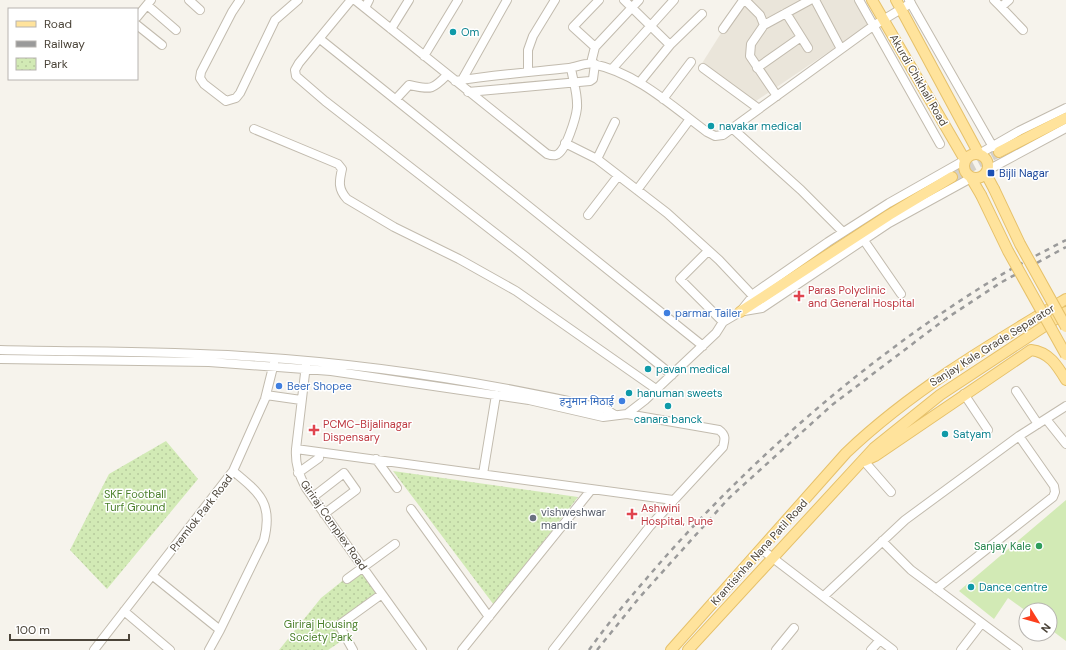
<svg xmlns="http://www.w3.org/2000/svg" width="1066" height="650" viewBox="0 0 1066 650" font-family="'DM Sans','Noto Sans Devanagari',sans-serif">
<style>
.residential{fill:#eae5da}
.grass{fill:#d2eab5}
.park{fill:url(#park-dots)}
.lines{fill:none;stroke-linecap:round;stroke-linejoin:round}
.major-tunnel{stroke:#d4d0c8;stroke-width:10;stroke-dasharray:10 5;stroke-linecap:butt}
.minor-casing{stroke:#c2bbae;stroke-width:10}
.major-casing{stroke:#e6c16a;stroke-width:12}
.minor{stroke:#fff;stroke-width:8}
.major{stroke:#ffe39c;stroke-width:10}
.rail{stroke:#9a9a9a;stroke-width:2.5;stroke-dasharray:5 5;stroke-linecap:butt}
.major-bridge-casing{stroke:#e6c16a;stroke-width:12;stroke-linecap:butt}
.major-bridge{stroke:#ffe39c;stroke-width:10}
.culture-dot{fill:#0f9aa8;stroke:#fff;stroke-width:1.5}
.transit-dot{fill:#1a4fb4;stroke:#fff;stroke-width:1.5}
.health-dot{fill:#e0444e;stroke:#fff;stroke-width:1.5}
.shop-dot{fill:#3f7fe0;stroke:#fff;stroke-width:1.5}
.worship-dot{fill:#6b7280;stroke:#fff;stroke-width:1.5}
.leisure-dot{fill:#2e9e5b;stroke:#fff;stroke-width:1.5}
.labels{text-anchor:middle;stroke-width:3;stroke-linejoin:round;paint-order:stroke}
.culture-label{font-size:11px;fill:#0d838f;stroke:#fff;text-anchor:start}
.street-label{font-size:11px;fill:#4b4439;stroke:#fff}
.transit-label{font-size:11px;fill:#164399;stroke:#fff;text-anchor:start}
.health-label{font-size:11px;fill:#be3a42;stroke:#fff;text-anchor:start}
.shop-label{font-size:11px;fill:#366cbe;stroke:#fff;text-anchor:start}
.park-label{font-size:11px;fill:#4a7f2a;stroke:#fff}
.worship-label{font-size:11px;fill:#5b616d;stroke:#fff;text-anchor:start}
.leisure-label{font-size:11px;fill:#27864d;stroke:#fff;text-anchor:end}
</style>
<defs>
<pattern id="park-dots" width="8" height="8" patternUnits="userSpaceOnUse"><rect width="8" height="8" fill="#d2eab5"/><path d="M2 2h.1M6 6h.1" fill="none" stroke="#b6ca9c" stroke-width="1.8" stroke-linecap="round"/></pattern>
</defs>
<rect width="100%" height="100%" fill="#f6f3ec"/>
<path class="residential" d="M742 0H854L870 24 750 105 699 68Z"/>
<path class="grass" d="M1066 500V641L1050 629V610L1026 611 1008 598 994 619 959 591Z"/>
<path class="park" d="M166 441 198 479 107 589 70 550 109 474Z
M393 471 578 497 494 605Z
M361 566 382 594 340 624 346 638 328 650H279L321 598Z"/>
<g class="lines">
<path class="major-tunnel" d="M952 177 999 152"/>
<defs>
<path id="minor" d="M189 0 200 10
M240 0 232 12 201 72 200 78 204 84 226 101 236 98 240 93 275 20 298 0
M351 0 299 63 295 70 296 76 325 101 526 257 672 375
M355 0 547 154C550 155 553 156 556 155 566 152 576 117 577 108 578 94 573 81 571 68
M624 0 670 45
M815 0 841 49
M859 0 940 144
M909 0 993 147
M994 0 1001 7 1009 0
M147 5 176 30
M1001 7 1023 30
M365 8 369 0
M786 13 808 48
M137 17 151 0
M137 25 162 45
M764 25 810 0
M391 29 409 0
M723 29 742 2H747L760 15 764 25 751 44 750 56 777 96
M320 39 703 346
M595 47 573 27 599 0
M424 56 458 0
M591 63 595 47 639 0
M703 68 759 109
M757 68 801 37
M612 69 674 0
M528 71V50L533 36 555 0
M462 80 507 0
M455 81C493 75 531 72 569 68 577 67 586 62 593 64 637 73 672 106 707 132L715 136 723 135 873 26 911 3
M640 82 670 45 702 14
M468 92 590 81 593 79 595 64
M396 99 409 85C431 89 431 91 447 75
M663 99 691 62
M732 128 801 190 843 232
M254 129 338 164 342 169C339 182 338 189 347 199L394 227 459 259 516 291 656 389
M565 143 597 159 667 213 719 260 753 296
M979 154 1019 131 1066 108
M597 159 615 122
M988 170 1066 128
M637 190 690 119
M588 215 618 176
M863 239 901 294
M708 251 680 279 723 322
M744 311 762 308 889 223 971 178
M0 350C81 352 161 351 242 356 364 363 486 382 605 409L615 415
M0 359 209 362 331 371 529 400 603 417 627 414 719 430C726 435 725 439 723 447L650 526 553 650
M306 365 296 449C295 464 299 475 306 488L422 650
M1016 391 1038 424
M964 394 988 430
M266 395 301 400
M627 414 645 400 716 333 723 322 740 312 756 292 828 242 889 203 965 160
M1046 419 1066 444
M296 449 673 500
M376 459 397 488
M864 461 891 492
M298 473 319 458
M483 474 496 395
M313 497 344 473 356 490 324 514
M411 509 489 617
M882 541 911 570 1018 650
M761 549 893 650
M153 576 220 630
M347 579 395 544
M936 589 1053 497 1055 492 1054 486 1019 436
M824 596 905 520 1019 436 1066 406
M124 611 170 650
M94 650 233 471 265 399 274 363
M209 650 220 630 264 540C273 504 261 494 233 471
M353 650 339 625 382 594
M462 650 591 490
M776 650 794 628
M871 650 880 640
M961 650 981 624"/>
<path id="major" d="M872 0 965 160
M896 0 979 154
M999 152 1066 118
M964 166a12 12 0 1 1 24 0a12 12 0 1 1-24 0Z
M986 174 994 189
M971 178 981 195
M740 312 889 215 952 177
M864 461 875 456 1031 350C1049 352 1057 365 1066 380
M671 650 846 453C911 391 989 345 1066 299
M688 650 874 448 940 395 1066 312"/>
</defs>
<use href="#minor" class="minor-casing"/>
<use href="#major" class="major-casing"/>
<use href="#minor" class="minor"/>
<use href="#major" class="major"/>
<path class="rail" d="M589 650C610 620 635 592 659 564 755 455 872 354 996 278 1019 264 1043 252 1066 240
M597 650 639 598 729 498 832 405 944 320 1000 283 1066 247"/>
<defs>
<path id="major-bridge" d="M994 189 1020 244 1066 327
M981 195 1008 251 1066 355"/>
</defs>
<use href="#major-bridge" class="major-bridge-casing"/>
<use href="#major-bridge" class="major-bridge"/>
</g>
<g class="culture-dot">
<circle cx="453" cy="32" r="4"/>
<circle cx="711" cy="126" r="4"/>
<circle cx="648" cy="369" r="4"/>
<circle cx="629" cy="393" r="4"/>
<circle cx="668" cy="406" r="4"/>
<circle cx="945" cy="434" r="4"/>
<circle cx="971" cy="587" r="4"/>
</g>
<rect class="transit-dot" x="987" y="169" width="8" height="8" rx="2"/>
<g class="health-dot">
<path d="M797 290h4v4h4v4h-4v4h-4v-4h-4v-4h4z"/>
<path d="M312 424h4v4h4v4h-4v4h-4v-4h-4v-4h4z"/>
<path d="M630 508h4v4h4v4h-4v4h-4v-4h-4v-4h4z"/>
</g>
<g class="shop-dot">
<circle cx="667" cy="313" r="4"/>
<circle cx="279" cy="386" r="4"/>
<circle cx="622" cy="401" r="4"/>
</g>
<circle class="worship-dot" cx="533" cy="518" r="4"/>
<circle class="leisure-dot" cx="1039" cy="546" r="4"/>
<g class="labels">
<g class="culture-label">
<text x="461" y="36">Om</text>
<text x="719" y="130">navakar medical</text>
<text x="656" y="373">pavan medical</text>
<text x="637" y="397">hanuman sweets</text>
<text x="668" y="423" text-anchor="middle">canara banck</text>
<text x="953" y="438">Satyam</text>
<text x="979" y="591">Dance centre</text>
</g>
<g class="street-label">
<text transform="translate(919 80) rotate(60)" y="4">Akurdi Chikhali Road</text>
<text transform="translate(992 345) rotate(-32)" y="4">Sanjay Kale Grade Separator</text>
<text transform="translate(201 513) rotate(-52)" y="4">Premlok Park Road</text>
<text transform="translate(334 525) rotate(55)" y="4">Giriraj Complex Road</text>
<text transform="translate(759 552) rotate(-48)" y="4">Krantisinha Nana Patil Road</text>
</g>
<g class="transit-label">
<text x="999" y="177">Bijli Nagar</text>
</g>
<g class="health-label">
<text x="808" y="294">Paras Polyclinic<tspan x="808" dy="13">and General Hospital</tspan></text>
<text x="323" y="428">PCMC-Bijalinagar<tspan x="323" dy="13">Dispensary</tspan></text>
<text x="641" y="512">Ashwini<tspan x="641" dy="13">Hospital, Pune</tspan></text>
</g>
<g class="shop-label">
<text x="675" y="317">parmar Tailer</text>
<text x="287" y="390">Beer Shopee</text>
<text x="614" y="405" text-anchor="end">हनुमान मिठाई</text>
</g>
<g class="park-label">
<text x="135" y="498">SKF Football<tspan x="135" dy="13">Turf Ground</tspan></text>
<text x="321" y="628">Giriraj Housing<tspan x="321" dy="13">Society Park</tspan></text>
</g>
<g class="worship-label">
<text x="541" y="516">vishweshwar<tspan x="541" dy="13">mandir</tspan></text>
</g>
<g class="leisure-label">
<text x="1031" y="550">Sanjay Kale</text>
</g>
</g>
<rect x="8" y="8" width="130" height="72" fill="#ffffff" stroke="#b7b4b0"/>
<rect x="16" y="21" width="20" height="6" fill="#ffe39c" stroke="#b7b4b0"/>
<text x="44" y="28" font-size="12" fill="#4b4439">Road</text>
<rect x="16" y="41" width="20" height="6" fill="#9a9a9a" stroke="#b7b4b0"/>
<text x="44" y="48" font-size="12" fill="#4b4439">Railway</text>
<rect x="16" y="58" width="20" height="12" fill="url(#park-dots)" stroke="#b7b4b0"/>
<text x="44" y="68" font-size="12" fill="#4b4439">Park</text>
<g transform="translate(1038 622) rotate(127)"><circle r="19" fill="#ffffff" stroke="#b7b4b0"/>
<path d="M0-3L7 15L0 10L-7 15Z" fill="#fc3f1d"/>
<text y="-6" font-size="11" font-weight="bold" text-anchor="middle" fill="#4b4439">N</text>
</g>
<path d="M10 634v6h119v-6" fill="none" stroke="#4b4439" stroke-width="2"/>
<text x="16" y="634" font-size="12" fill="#4b4439" stroke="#ffffff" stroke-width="3" paint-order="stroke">100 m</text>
</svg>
